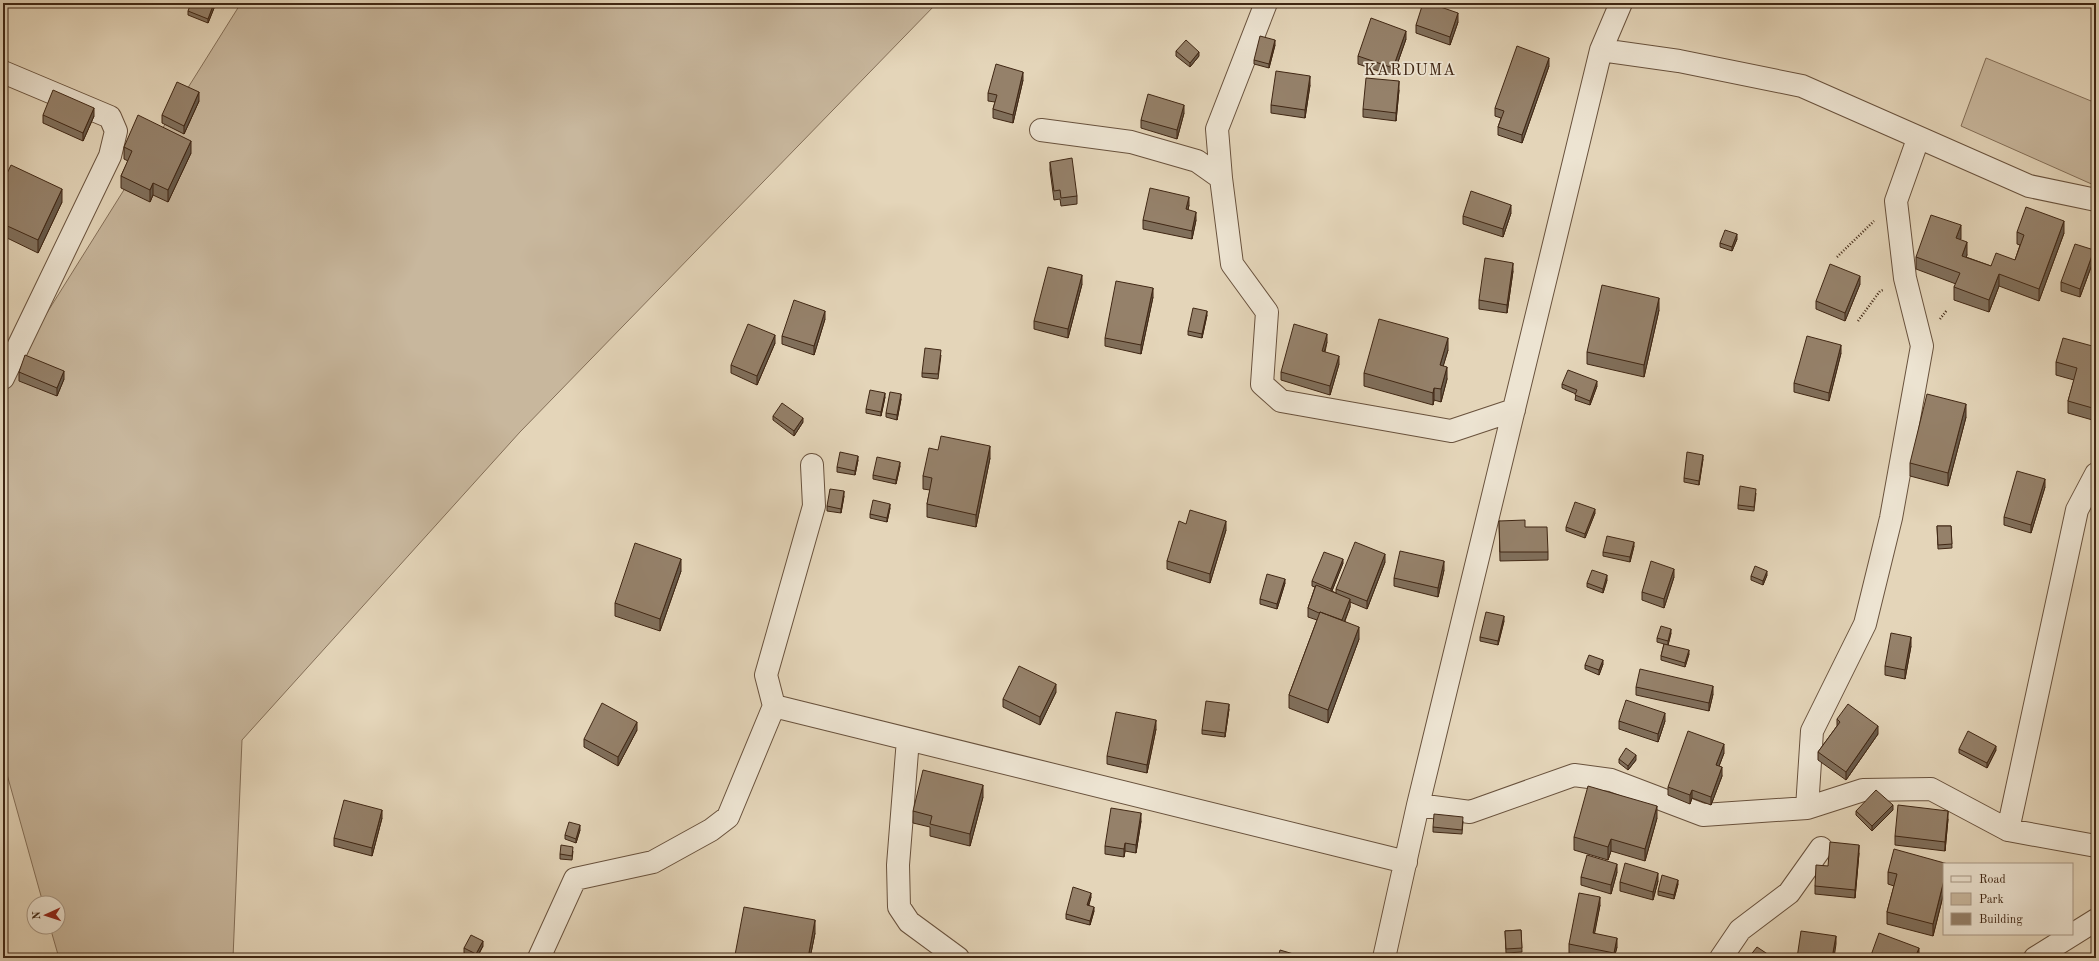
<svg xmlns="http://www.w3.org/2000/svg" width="2099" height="961" viewBox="0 0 2099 961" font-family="'Old Standard TT',serif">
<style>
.green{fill:#c8b79d;stroke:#846f58}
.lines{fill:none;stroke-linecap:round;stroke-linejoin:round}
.minor-casing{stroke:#69523d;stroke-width:24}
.path{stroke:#402714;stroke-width:2.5;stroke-dasharray:1 2;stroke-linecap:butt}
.minor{stroke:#ede4d2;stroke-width:22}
.wall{fill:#806f5b;stroke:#402714}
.shaded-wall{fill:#685a4a;stroke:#402714}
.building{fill:#95816a;stroke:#402714}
.labels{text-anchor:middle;stroke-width:3.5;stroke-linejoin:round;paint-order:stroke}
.neighbourhood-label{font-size:16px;letter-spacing:1px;fill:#402714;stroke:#ede4d2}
</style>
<rect width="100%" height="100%" fill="#e4d5b9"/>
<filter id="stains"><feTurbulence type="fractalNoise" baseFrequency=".005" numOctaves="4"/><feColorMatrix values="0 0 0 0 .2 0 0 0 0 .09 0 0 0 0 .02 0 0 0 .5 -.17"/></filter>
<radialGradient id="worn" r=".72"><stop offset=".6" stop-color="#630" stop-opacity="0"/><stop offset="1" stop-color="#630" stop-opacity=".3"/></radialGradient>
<path class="green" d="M241 3H937L520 432 242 740 233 958H59L50 927H58V903H43L3 760V383Z
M1986 58 2096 103V186L1961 126Z"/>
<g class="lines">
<defs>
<path id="minor" d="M1601 50 1679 61 1802 86 2029 186 2096 200
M3 72 110 117 116 131 110 156 3 378
M1041 130 1131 142 1197 161 1221 178 1232 264 1267 312 1262 384 1281 401 1451 431 1514 410
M1221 178 1217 129 1266 3
M774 706 1406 862
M908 739 898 865 899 907 909 922 958 958
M1418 805 1470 812 1574 775 1611 780 1703 815 1807 808 1863 790 1931 789 2008 830 2096 846
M1807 808 1812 731 1865 624 1891 518 1922 346 1905 278 1896 201 1918 139
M2008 830 2077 510 2096 474
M539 958 575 879 653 862 711 830 728 817 774 706 766 675 814 506 812 465
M1384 958 1418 805 1601 50 1621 3
M1721 958 1740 930 1789 893 1821 848
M2035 958 2096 920"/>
</defs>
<use href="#minor" class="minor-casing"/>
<path class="path" d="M1837 257 1874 221
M1940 319 1947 310
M1858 321 1880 291 1883 290"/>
<use href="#minor" class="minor"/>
</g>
<path class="wall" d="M216 3 208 23 188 15V11Z
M1458 22 1450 45 1416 33V25Z
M1406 39 1393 76 1358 64V56Z
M1275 45 1269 68 1254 64V60Z
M1176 51 1199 56 1190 67 1176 56Z
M1549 66 1522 143 1498 135V127L1501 118 1495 116V108Z
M1023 80 1013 123 993 118V109L995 102 988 101V93Z
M1310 85 1305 118 1271 113V105Z
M1399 90 1396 121 1363 117V109Z
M199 101 184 134 162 123V115Z
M1184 113 1177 139 1141 128V120Z
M43 115 94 116 83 141 43 123Z
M124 147 191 153 168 202 153 195 150 202 121 188V176L128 161 124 159Z
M1050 162 1077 196V204L1061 206 1060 199 1054 200 1050 170Z
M3 182 62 202 38 253 3 236Z
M1189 205 1188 210 1196 220 1192 239 1143 229V220Z
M1511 213 1503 237 1463 224V216Z
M2017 232 2064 233 2039 301 1999 286 1989 312 1954 300V287L1956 284 1916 269V257L1961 238 1960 240 1967 255 1966 257 1991 266 2015 260 2020 245 2017 244Z
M1737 239 1732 251 1720 247V243Z
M2094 259 2080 297 2061 291V282Z
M1513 271 1507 313 1479 309V300Z
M1082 284 1068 338 1034 329V321Z
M1860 284 1845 321 1816 309V301Z
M1153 297 1141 354 1105 346V338Z
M1659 310 1644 377 1587 364V352Z
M1207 315 1202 338 1188 335V331Z
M825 319 814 355 782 344V336Z
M1327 342 1325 352 1339 364 1330 395 1281 380V372Z
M775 343 757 385 731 373V365Z
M2096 347V421L2068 413V401L2074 380 2056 375V362Z
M1448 350 1443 366 1447 379 1441 402 1434 400 1433 405 1364 386V373Z
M1841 353 1829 401 1794 392V383Z
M941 355 938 379 922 377V373Z
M19 372 64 379 57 396 19 381Z
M1562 384 1597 386 1590 405 1575 400 1576 394 1562 388Z
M885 397 881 416 866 413V409Z
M901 399 897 420 886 417V413Z
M773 416 803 422 794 436 773 420Z
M1966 417 1948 486 1910 476V463Z
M938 450 990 458 976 527 927 517V504L930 490 923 489V476Z
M1703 459 1699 485 1684 482V478Z
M858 460 855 475 837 472V467Z
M900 466 896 484 873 479V475Z
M2045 487 2031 533 2004 525V517Z
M1756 493 1754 511 1738 509V505Z
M844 496 841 513 827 511V506Z
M890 508 887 522 870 518V514Z
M1595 513 1585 538 1566 531V527Z
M1499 521 1525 527 1548 552V560L1500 561Z
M1186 524 1226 530 1210 583 1167 569V561Z
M1937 526H1951L1952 548 1938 549Z
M1634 546 1630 562 1603 556V552Z
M1385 562 1367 609 1350 602V607L1345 621 1359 639 1328 723 1289 708V695L1317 620 1308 617V608L1315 587 1312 586V581L1343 563 1332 591 1336 593V589Z
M1444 570 1438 597 1394 586V578Z
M681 571 660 631 615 616V603Z
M1767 575 1763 585 1751 580V576Z
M1674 577 1664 608 1642 600V592Z
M1607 580 1603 593 1587 587V583Z
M1285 583 1277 609 1260 604V599Z
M1504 621 1498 645 1480 641V637Z
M1671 633 1668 645 1689 654 1685 667 1661 660V656L1664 644 1657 642V638Z
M1911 646 1905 679 1885 675V666Z
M1603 664 1599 675 1585 669V665Z
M1636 687 1713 694 1709 711 1636 695Z
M1056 692 1040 725 1003 707V699Z
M1229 709 1225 737 1202 734V730Z
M1837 719 1878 734 1846 780 1818 760V752L1837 726Z
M1619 721H1665L1658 742 1619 729Z
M1156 729 1147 773 1107 764V756Z
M637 730 618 766 584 747V739Z
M1959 749 1996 750 1987 768 1959 753Z
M1724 753 1719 766 1722 776 1711 805 1692 798 1690 804 1668 795V787Z
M1619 759 1636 760 1628 770 1619 763Z
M983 797 970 846 930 836V827L913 823V811Z
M1893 810 1872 831 1856 815V811Z
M382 818 372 856 334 846V838Z
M1657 818 1645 861 1611 851 1608 860 1574 850V837Z
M1948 819 1945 851 1895 845V836Z
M1141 821 1136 853 1125 851 1124 857 1105 854V846Z
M1463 821 1462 834 1433 832V827Z
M580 830 576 843 565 839V835Z
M573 851 572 860 560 859V854Z
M1859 853 1855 898 1815 894V886L1828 866Z
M1944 864V892L1933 936 1887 924V912L1894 886 1888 884V872Z
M1617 872 1611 894 1581 885V877Z
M1658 881 1653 900 1620 891V882Z
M1678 884 1674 899 1658 895V891Z
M1091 897 1089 905 1094 911 1090 925 1066 919V914Z
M1600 905 1594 934 1617 947 1614 958H1596L1569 953V944Z
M1521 930 1522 952 1506 953 1505 931Z
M815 933 810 958H735V955Z
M483 946 477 958 464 953V948Z"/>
<path class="shaded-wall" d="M214 3H216L208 23V19Z
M1458 13V22L1450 45V37Z
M1406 31V39L1393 76V68Z
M1275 40V45L1269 68V64Z
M1199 52V56L1190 67V63Z
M1549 58V66L1522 143V135Z
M1023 72V80L1013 123V115Z
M1310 76V85L1305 118V110Z
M1399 81V90L1396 121V113Z
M199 92V101L184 134V126Z
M1184 105V113L1177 139V130Z
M94 108V116L83 141V133Z
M191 141V153L168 202V190Z
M153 183V195L150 202V190Z
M62 189V202L38 253V240Z
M1189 197V205L1186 218V209Z
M1511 205V213L1503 237V229Z
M1196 212V220L1192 239V231Z
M2064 221V233L2039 301V289Z
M1961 225V238L1956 251V238Z
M1737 234V239L1732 251V247Z
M1967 242V255L1962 268V256Z
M2094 250V259L2080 297V289Z
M1513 263V271L1507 313V305Z
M1999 274V286L1989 312V300Z
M1082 275V284L1068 338V329Z
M1860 276V284L1845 321V313Z
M1153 288V297L1141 354V345Z
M1659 298V310L1644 377V365Z
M825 311V319L814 355V346Z
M1207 311V315L1202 338V334Z
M1327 334V342L1322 359V351Z
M775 335V343L757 385V376Z
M1448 338V350L1440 377V365Z
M1841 345V353L1829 401V393Z
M1339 356V364L1330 395V386Z
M1447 367V379L1441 402V389Z
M64 371V379L57 396V388Z
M1597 381V386L1590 405V401Z
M1434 388V400L1433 405V393Z
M885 393V397L881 416V412Z
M901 394V399L897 420V415Z
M1966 404V417L1948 486V473Z
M803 418V422L794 436V431Z
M990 446V458L976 527V515Z
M1703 455V459L1699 485V481Z
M858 456V460L855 475V471Z
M900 462V466L896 484V480Z
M2045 479V487L2031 533V525Z
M844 491V496L841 513V509Z
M890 504V508L887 522V518Z
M1595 509V513L1585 538V534Z
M1226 521V530L1210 583V574Z
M1634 542V546L1630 562V557Z
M1385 554V562L1367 609V601Z
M681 559V571L660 631V619Z
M1343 559V563L1331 593V589Z
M1444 561V570L1438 597V588Z
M1674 569V577L1664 608V599Z
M1767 571V575L1763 585V581Z
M1607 575V580L1603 593V589Z
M1285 579V583L1277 609V604Z
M1350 599V607L1341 630V621Z
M1504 616V621L1498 645V641Z
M1359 627V639L1328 723V710Z
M1671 629V633L1668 645V641Z
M1911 637V646L1905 679V670Z
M1689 650V654L1685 667V663Z
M1603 660V664L1599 675V670Z
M1056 684V692L1040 725V717Z
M1713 686V694L1709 711V703Z
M1229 704V709L1225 737V733Z
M1665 713V721L1658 742V734Z
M1156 720V729L1147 773V765Z
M637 722V730L618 766V757Z
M1878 726V734L1846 780V772Z
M1724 744V753L1716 774V765Z
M1996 746V750L1987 768V763Z
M1636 755V760L1628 770V766Z
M1722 767V776L1711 805V797Z
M983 785V797L970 846V834Z
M1692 790V798L1690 804V795Z
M1893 805V810L1872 831V826Z
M1657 806V818L1645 861V849Z
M382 810V818L372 856V848Z
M1948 811V819L1945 851V842Z
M1141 813V821L1136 853V845Z
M580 825V830L576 843V839Z
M1611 839V851L1608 860V847Z
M1125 843V851L1124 857V849Z
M1859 845V853L1855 898V890Z
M1617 864V872L1611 894V885Z
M1658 873V881L1653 900V892Z
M1678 880V884L1674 899V895Z
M1944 880V892L1933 936V924Z
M1091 893V897L1087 909V905Z
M1600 897V905L1593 942V933Z
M1094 907V911L1090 925V921Z
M815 920V933L810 958H808Z
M1836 936V944L1834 958H1832Z
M1617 938V947L1614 958V953Z
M483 941V946L476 958V954Z
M1919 948V956L1918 958H1915Z"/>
<path class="building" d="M191 3H214L208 19 188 11Z
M1423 3H1429L1458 13 1450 37 1416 25Z
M1371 18 1406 31 1393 68 1358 56Z
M1260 36 1275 40 1269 64 1254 60Z
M1186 40 1199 52 1190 63 1176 51Z
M1517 46 1549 58 1522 135 1498 127 1504 111 1495 108Z
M996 64 1023 72 1013 115 993 109 997 95 988 93Z
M1276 71 1310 76 1305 110 1271 105Z
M1366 78 1399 81 1396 113 1363 109Z
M177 82 199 92 184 126 162 115Z
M53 90 94 108 83 133 43 115Z
M1148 94 1184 105 1177 130 1141 120Z
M138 115 191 141 168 190 153 183 150 190 121 176 132 151 124 147Z
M1072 158 1077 196 1061 198 1060 190 1054 191 1050 162Z
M11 165 62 189 38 240 3 224V182Z
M1150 188 1189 197 1186 209 1196 212 1192 231 1143 220Z
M1471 191 1511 205 1503 229 1463 216Z
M2026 207 2064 221 2039 289 1999 274 1989 300 1954 287 1960 273 1916 257 1931 215 1961 225 1956 238 1967 242 1962 256 1991 266 1996 253 2015 260 2024 235 2017 232Z
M1725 230 1737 234 1732 247 1720 243Z
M2075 244 2094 250 2080 289 2061 282Z
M1485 258 1513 263 1507 305 1479 300Z
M1830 264 1860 276 1845 313 1816 301Z
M1048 267 1082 275 1068 329 1034 321Z
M1116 281 1153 288 1141 345 1105 338Z
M1602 285 1659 298 1644 365 1587 352Z
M794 300 825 311 814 346 782 336Z
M1193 308 1207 311 1202 334 1188 331Z
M1379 319 1448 338 1440 365 1447 367 1441 389 1434 388 1433 393 1364 373Z
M748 324 775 335 757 376 731 365Z
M1294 324 1327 334 1322 351 1339 356 1330 386 1281 372Z
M1807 336 1841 345 1829 393 1794 383Z
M2063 338 2096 347V409L2068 401 2077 368 2056 362Z
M925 348 941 350 938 374 922 373Z
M25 355 64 371 57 388 19 372Z
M1568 370 1597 381 1590 401 1575 395 1577 390 1562 384Z
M870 390 885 393 881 412 866 409Z
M890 392 901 394 897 415 886 413Z
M1927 394 1966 404 1948 473 1910 463Z
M782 403 803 418 794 431 773 416Z
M941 436 990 446 976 515 927 504 932 478 923 476 929 448 938 450Z
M840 452 858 456 855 471 837 467Z
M1687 452 1703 455 1699 481 1684 478Z
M877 457 900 462 896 480 873 475Z
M2017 471 2045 479 2031 525 2004 517Z
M1740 486 1756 489 1754 507 1738 505Z
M830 489 844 491 841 509 827 506Z
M873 500 890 504 887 518 870 514Z
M1575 502 1595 509 1585 534 1566 527Z
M1190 510 1226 521 1210 574 1167 561 1179 521 1186 524Z
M1525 520V527H1547L1548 552H1500L1499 521Z
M1937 526H1951L1952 544 1938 545Z
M1607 536 1634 542 1630 557 1603 552Z
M1355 542 1385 554 1367 601 1336 589Z
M635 543 681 559 660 619 615 603Z
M1400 551 1444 561 1438 588 1394 578Z
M1324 552 1343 559 1331 589 1312 581Z
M1651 561 1674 569 1664 599 1642 592Z
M1755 566 1767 571 1763 581 1751 576Z
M1592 570 1607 575 1603 589 1587 583Z
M1267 574 1285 579 1277 604 1260 599Z
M1316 585 1350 599 1342 620 1320 612 1319 613 1308 608Z
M1320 612 1359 627 1328 710 1289 695Z
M1486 612 1504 616 1498 641 1480 637Z
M1661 626 1671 629 1668 641 1657 638Z
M1891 633 1911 637 1905 670 1885 666Z
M1664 644 1689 650 1685 663 1661 656Z
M1589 655 1603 660 1599 670 1585 665Z
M1019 666 1056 684 1040 717 1003 699Z
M1640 669 1713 686 1709 703 1636 687Z
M1626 700 1665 713 1658 734 1619 721Z
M1206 701 1229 704 1225 733 1202 730Z
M602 703 637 722 618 757 584 739Z
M1848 704 1878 726 1846 772 1818 752 1840 722 1837 719Z
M1116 712 1156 720 1147 765 1107 756Z
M1688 731 1724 744 1716 765 1722 767 1711 797 1692 790 1690 795 1668 787Z
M1968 731 1996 746 1987 763 1959 749Z
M1626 748 1636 755 1628 766 1619 759Z
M923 770 983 785 970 834 930 824 932 816 913 811Z
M1588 786 1657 806 1645 849 1611 839 1608 847 1574 837Z
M1876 790 1893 805 1872 826 1856 811Z
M344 800 382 810 372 848 334 838Z
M1898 805 1948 811 1945 842 1895 836Z
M1111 808 1141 813 1136 845 1125 843 1124 849 1105 846Z
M1434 814 1463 817 1462 830 1433 827Z
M569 822 580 825 576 839 565 835Z
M1830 842 1859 845 1855 890 1815 886 1816 865 1828 866Z
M561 845 573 847 572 856 560 854Z
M1894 849 1948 864H1944V880L1933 924 1887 912 1897 874 1888 872Z
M1587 855 1617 864 1611 885 1581 877Z
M1625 863 1658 873 1653 892 1620 882Z
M1662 875 1678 880 1674 895 1658 891Z
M1073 887 1091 893 1087 905 1094 907 1090 921 1066 914Z
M1579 893 1600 897 1593 933 1617 938 1614 953 1569 944Z
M744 907 815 920 808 958H748L735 955Z
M1521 930 1522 948 1506 949 1505 931Z
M1801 931 1836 936 1832 958H1797Z
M1879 933 1919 948 1915 958H1870Z
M471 935 483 941 476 954 464 948Z
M1757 947 1769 955 1767 958H1750L1749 957Z
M1280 950 1307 958H1278Z
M833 955 847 958H833Z"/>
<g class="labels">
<g class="neighbourhood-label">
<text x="1410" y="75">KARDUMA</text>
</g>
</g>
<rect width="2099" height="961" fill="none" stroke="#e4d5b9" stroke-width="16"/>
<rect x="4" y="4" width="2091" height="953" fill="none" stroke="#402714" stroke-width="2"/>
<rect x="8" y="8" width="2083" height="945" fill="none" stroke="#402714"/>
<rect x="1943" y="863" width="130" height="72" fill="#ede4d2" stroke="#a89886"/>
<rect x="1951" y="876" width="20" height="6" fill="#ede4d2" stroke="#a89886"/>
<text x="1979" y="883" font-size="12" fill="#402714">Road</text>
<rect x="1951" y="893" width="20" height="12" fill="#c8b79d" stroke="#a89886"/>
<text x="1979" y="903" font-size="12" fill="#402714">Park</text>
<rect x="1951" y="913" width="20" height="12" fill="#95816a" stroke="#a89886"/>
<text x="1979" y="923" font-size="12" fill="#402714">Building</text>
<g transform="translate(46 915) rotate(267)"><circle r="19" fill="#ede4d2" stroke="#a89886"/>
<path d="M0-3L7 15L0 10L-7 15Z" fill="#8f2418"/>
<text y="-6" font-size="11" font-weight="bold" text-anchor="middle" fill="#402714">N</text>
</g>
<rect width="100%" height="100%" filter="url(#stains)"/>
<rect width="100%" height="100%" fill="url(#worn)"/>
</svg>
